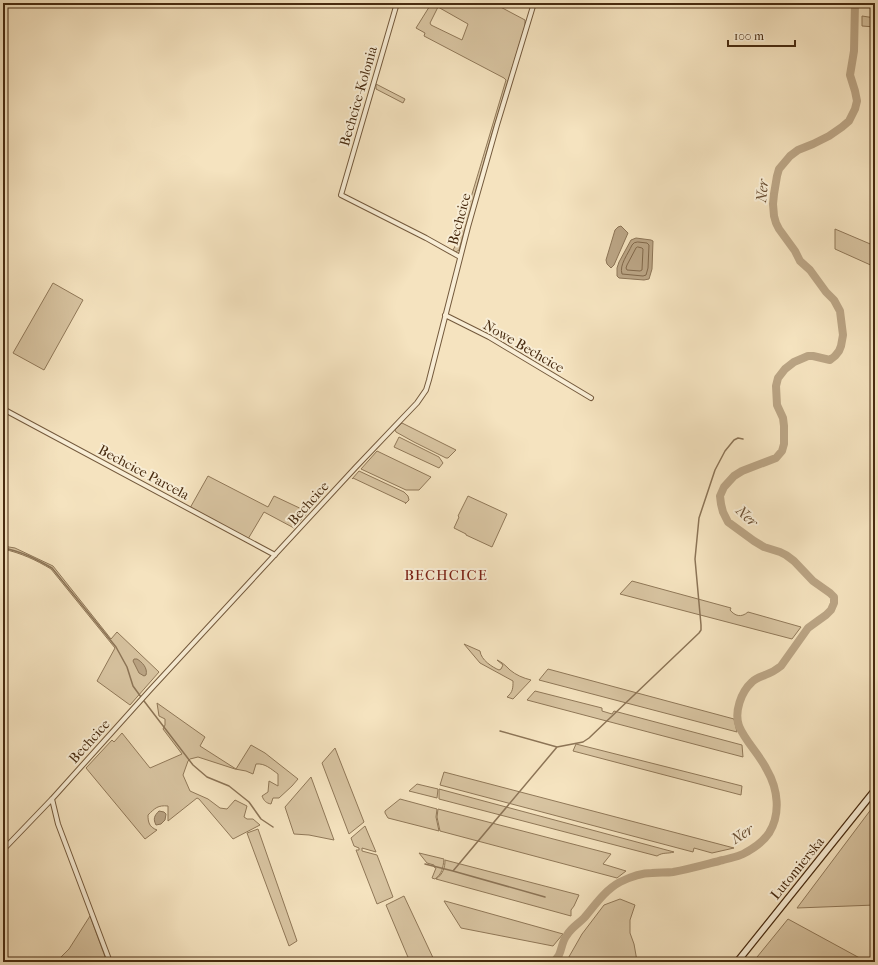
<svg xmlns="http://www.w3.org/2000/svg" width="878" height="965" viewBox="0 0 878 965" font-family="'IM FELL French Canon',serif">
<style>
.green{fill:#d8c4a1;stroke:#907858;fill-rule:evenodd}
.water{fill:#baa484;stroke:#8c7456}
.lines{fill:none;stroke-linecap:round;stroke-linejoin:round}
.shore{stroke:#81684a;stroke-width:1}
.stream{stroke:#8c7456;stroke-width:1.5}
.river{stroke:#baa484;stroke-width:8}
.minor-casing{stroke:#73593c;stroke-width:6}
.secondary-casing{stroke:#482b10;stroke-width:8}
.minor{stroke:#f8edd5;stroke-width:4}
.secondary{stroke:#f8edd5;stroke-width:5.5}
.labels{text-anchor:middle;stroke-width:4;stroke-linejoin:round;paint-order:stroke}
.street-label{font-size:14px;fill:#482b10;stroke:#f8edd5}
.water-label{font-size:15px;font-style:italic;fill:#6a4f33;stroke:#f8edd5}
.neighbourhood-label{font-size:15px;letter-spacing:1px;fill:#7a1f14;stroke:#f8edd5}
</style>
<rect width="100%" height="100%" fill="#f5e3bf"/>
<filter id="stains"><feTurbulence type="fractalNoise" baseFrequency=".005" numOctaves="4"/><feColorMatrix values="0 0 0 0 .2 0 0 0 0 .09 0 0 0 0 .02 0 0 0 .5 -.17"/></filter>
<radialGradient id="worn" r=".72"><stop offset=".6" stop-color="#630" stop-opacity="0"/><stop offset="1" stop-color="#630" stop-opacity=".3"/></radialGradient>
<path class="green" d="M437 3H493L525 20V26L491 137 459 250 456 252 453 250 458 241 506 80 504 78 424 36 425 33 416 28 431 4 436 6ZM438 7 468 24 462 40 431 25 430 23Z
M862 16 875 18V27L862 26Z
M376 84 405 99 403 103 376 89Z
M835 229 875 246V267L835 249Z
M53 283 83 300 44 370 13 353Z
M402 423 456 450 448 458H446L414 442 396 432 395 430Z
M399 437 439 457 443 463 439 468 394 447Z
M377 451 431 477 419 490H406L361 469Z
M359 471 404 492 408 496 409 500 405 504 406 503 353 478 352 479Z
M208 476 268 507 274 496 308 512 294 528 264 512 248 539 190 508Z
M468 496 507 514 492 547 466 535V534L454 528 459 517 458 516Z
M3 546 15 548 53 566 111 639 117 632 159 672 130 705 97 681 115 648 51 569C36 560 21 553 3 549Z
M632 581 731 608 730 610C735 616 741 618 748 612L801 627 792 639 620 594Z
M464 644 480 651C481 660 492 667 499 670L501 669 503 665 497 660C502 662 506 666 510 670 516 675 523 678 531 680L513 699 507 697C513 692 513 688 513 681L480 663Z
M548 669 734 719 737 732 539 680Z
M535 691 602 708V711L612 714 614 711 742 745 743 757 527 700Z
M157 703 205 737 200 746 236 769 251 745 265 753 298 779 292 786 279 798H273L271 804C266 803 264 801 262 796L268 792 269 781 278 786V774C271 769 265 763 256 764L253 774 246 771 235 769 198 757 190 759 188 761 183 775 190 791 208 799 220 808 227 809 235 800 247 806 244 817 247 819H253L260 825 233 839 199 799 197 798 168 821V806C158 805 155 808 148 815 148 822 149 827 157 830L145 839 86 768 112 740 114 742 122 733 150 768 182 754 163 729 165 725V719L159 716Z
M576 744 742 786 741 795 573 751Z
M335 748 364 822 349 834 322 763Z
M444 772 734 848 712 853 694 848 693 852 440 785Z
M311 777 334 840 309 835 294 834 285 807Z
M417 784 438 789 437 798 409 791Z
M439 789 674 852C667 854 663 852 657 856L439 799Z
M400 799 437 809 436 817 439 831 388 818 385 813V811Z
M875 804V905L797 908Z
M438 809 611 854 603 864 626 871 617 878 440 831 437 817Z
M365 826 376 852 362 848V851L377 855 393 897 377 904 356 850H359V848L354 846 351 838Z
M258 829 297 941 289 946 247 833Z
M419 853 444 859C443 868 442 874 435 879L432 878 436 868 434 867V865L427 863Z
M445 860 579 895 574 906 571 910V916L436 879C443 874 445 868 445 860Z
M404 896 435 962H410L386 905Z
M620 899 635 905 630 920V933L634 944 637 961 636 962H566L582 934 604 905Z
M444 901H445L563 934 553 946 461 928Z
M90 916 107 962H56L69 949Z
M788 919 867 962H753Z"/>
<path class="water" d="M621 226 628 233 614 265 611 268 607 264 606 260 615 230 618 227Z
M636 238 651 240 653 241 652 269 649 279 644 280 619 278 617 276V268L619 262 631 240Z
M134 659H137C142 662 148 668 146 675L144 676 139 673 133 661Z
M159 811 164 812 166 814 165 820 161 824 156 825C153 819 154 816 159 811Z"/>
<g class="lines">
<path class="shore" d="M638 242 647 243 649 245 648 268 646 275 643 276 622 274C619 265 628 254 632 245L634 243Z
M638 247 642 248 643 249 642 270 640 271 627 270 626 268 627 265 636 248Z"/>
<path class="stream" d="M3 548C21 551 36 559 52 568L116 647 127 667 133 686 141 697
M144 701 193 765 207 777 229 786 249 802 261 819 273 827
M500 731 557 747 583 742 589 738 699 633 701 630V625L695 559 699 518 715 470 725 451 734 440 738 438 743 439
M425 864 453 871 557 747
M453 871 545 897"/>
<path class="river" d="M554 962C555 960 558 957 559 955 562 949 562 941 567 935 571 928 578 924 584 918 595 905 605 890 620 882 630 877 640 873 652 873 659 872 666 873 673 872 690 869 707 864 723 860 729 858 737 857 743 854 753 849 763 842 769 833 781 814 778 789 767 770 760 755 745 741 739 726 734 712 741 692 752 682 756 678 760 677 765 675 771 673 776 670 781 666L808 628 819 620 826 615 831 610 834 603V597L830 593 813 581 794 561 786 555 780 552 764 547 754 541 728 522 723 512 721 504 720 496 724 487 734 476 742 471 776 458 782 451 784 444V426L783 418 777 405 776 386 778 378 785 369 794 362 808 356H813L830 360 835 356 839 351 841 346 843 335 840 311 834 300 826 292 810 270 800 261 795 251 779 229 776 223 774 216 773 204 774 194 777 176 779 169 790 156 798 150 813 144 829 136 842 127 849 121 855 109 857 101 855 91 850 75 854 51 855 3"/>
<defs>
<path id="minor" d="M397 3 341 195 426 238 460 257
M445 315 489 337 591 398
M3 409 275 555
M52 799 58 824 110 962
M3 850 52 799 150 690 356 467 417 403 426 390 429 380 468 227 497 125 534 3"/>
<path id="secondary" d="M737 962 875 790"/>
</defs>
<use href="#minor" class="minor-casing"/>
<use href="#secondary" class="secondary-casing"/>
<use href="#minor" class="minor"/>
<use href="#secondary" class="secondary"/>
</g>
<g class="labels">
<g class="street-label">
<text transform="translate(358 96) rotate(-74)" y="5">Bechcice-Kolonia</text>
<text transform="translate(459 219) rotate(-75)" y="5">Bechcice</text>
<text transform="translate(524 346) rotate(30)" y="5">Nowe Bechcice</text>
<text transform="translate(144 472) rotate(28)" y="5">Bechcice Parcela</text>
<text transform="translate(308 503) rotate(-48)" y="5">Bechcice</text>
<text transform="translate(89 741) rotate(-48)" y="5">Bechcice</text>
<text transform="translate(797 868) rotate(-51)" y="5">Lutomierska</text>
</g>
<g class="water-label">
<text transform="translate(762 191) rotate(-85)" y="5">Ner</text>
<text transform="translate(747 516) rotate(43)" y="5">Ner</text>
<text transform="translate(742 834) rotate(-33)" y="5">Ner</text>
</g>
<g class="neighbourhood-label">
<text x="446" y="580">BECHCICE</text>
</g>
</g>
<rect width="878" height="965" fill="none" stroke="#f5e3bf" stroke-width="16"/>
<rect x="4" y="4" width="870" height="957" fill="none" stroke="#482b10" stroke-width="2"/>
<rect x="8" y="8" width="862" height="949" fill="none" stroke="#482b10"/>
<path d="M728 40v6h67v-6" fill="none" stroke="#482b10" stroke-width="2"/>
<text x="734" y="40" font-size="12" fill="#482b10" stroke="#f8edd5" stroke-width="3" paint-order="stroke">100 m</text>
<rect width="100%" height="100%" filter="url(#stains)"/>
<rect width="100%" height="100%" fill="url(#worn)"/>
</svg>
